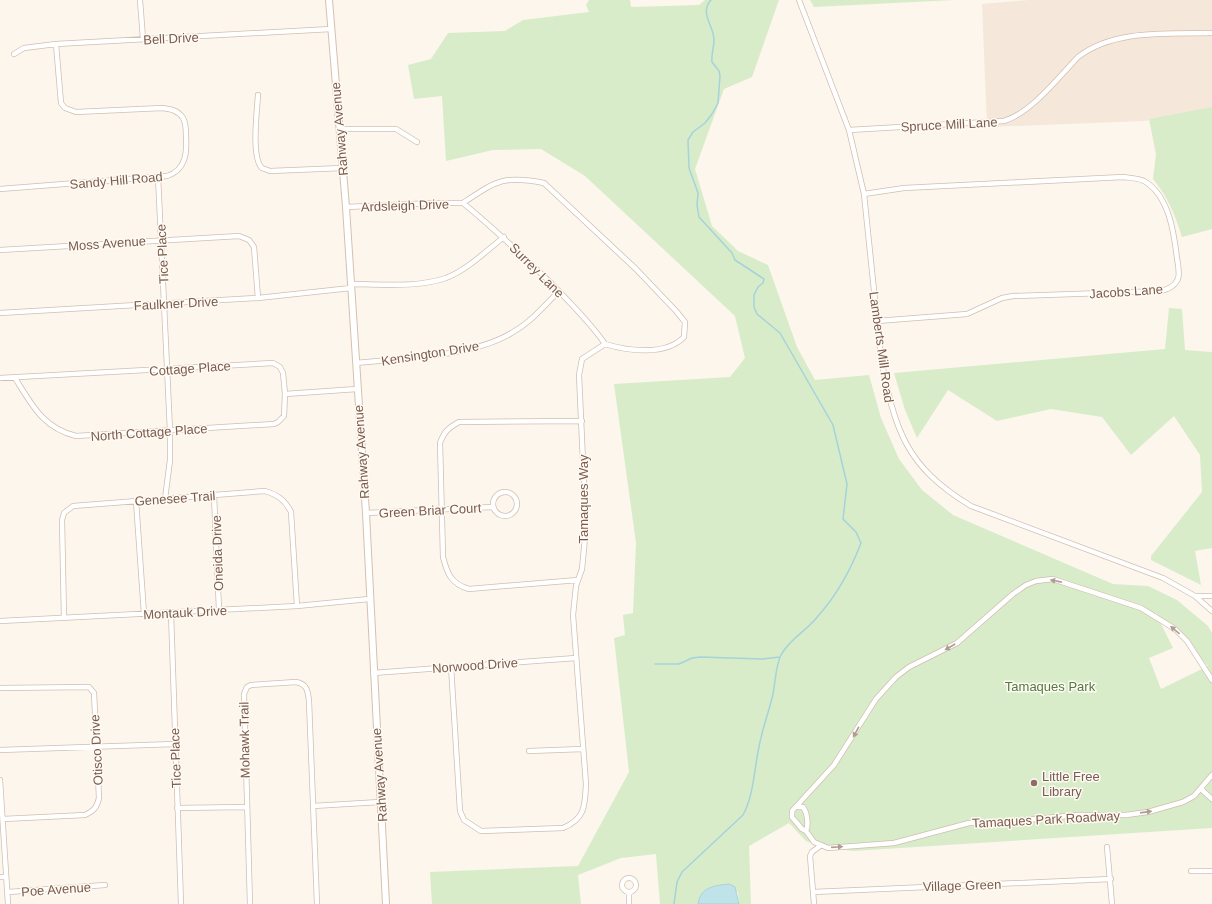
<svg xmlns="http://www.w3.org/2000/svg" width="1212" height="904" viewBox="0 0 1212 904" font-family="Arial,sans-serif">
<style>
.residential{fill:#f5e8da}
.green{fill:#d8ecc9;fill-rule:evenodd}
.water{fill:#bfe3e8;stroke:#a5d3da}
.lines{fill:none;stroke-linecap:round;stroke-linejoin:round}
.stream{stroke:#a5d3da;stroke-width:1.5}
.street-casing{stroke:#d1beb0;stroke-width:6}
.secondary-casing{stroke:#d6c0b0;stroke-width:8}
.street{stroke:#fff;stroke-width:4.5}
.secondary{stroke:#fff;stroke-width:6}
.oneway{fill:#af9d94}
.education-dot{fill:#8d6e63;stroke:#fffaf3;stroke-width:1.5}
.labels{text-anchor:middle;stroke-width:3;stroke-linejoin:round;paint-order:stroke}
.street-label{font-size:13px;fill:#7a5c4d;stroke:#fffaf3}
.park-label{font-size:13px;fill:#537a41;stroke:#fffaf3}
.education-label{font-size:13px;fill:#785e54;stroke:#fffaf3;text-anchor:start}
</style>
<rect width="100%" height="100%" fill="#fdf6ec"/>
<path class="residential" d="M1029 0H1212V113L1144 121 987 127 982 4Z"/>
<path class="green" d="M589 0H630L631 7 699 5 705 0H779L752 77 724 89 695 169 712 226 738 251 768 265 797 347 815 380 869 375 881 418 899 459 922 490 953 515 1113 584 1148 586 1177 600 1208 626 1212 633V828L853 851 820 846 806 841 789 823 749 846 751 904H739L738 892C719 885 705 879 698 904H660L656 854 621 858 578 875 581 904H432L430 872 578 866 629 772 614 638 625 635 623 615 633 613 636 543 614 384 730 377 745 358 735 316 585 176 541 149 493 150 446 161 442 96 414 99 408 65 431 59 448 33 505 31 523 20 589 12 586 5ZM1155 612 1208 666 1161 689 1149 658 1173 648Z
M810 0H954L814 7Z
M1212 107V229L1182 237C1175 215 1168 197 1153 179L1156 154 1149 119Z
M1169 308 1182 309 1185 350 1212 352V548L1195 551 1201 585 1151 560V556L1202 492 1200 455 1174 416 1131 455 1102 417 1051 409 997 421 948 390 917 438 905 410 894 373 1165 349Z"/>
<path class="water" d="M729 884 735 887 739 904H698C701 886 714 886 729 884Z"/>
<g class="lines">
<path class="stream" d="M655 664H679L692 658 700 657 762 659 780 657
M674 904 677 882 682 872 743 815C754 795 754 769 759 747 762 729 769 712 773 694 775 684 776 664 781 655 790 638 807 631 818 616 837 595 851 569 861 543L856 532 843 519 847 484 833 425 780 333 757 314 754 307V295L758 287 763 283 764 279 735 260 732 253 699 217 697 205 698 193 689 168 688 140 693 132 705 123 712 114 718 103 720 76 719 71 712 62C711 55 714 47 714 40 714 26 699 13 711 0"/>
<defs>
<path id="street" d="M140 0 143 39
M799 0 849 130 864 194 881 358C895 430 905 466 971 506L1163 578 1195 596 1212 611
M14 54 24 48 56 44 331 29
M258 95C257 111 251 158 262 168L270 171 343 168
M339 129H396L417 142
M849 130 1004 121C1031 113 1058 78 1078 57 1114 29 1168 34 1212 33
M158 176 170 431V460L165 499
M0 189 167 176C186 170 187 153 186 136 186 130 186 123 183 118 178 110 170 109 162 108L76 112 65 108 61 103 56 44
M864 194 904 188 1123 177C1130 178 1138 178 1144 181 1169 195 1174 233 1177 258 1178 265 1180 273 1178 279 1174 287 1168 289 1161 291L1013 296 1002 298 967 314 877 321
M463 203C495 229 523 256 552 284 570 303 590 322 605 344
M346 207 434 203H463
M0 250 239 236 249 240 254 247 258 298
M351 284C382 284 416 288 446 278 467 270 486 251 504 237
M0 313 258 298 351 288
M356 363C402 358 474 357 513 332 531 322 544 306 559 291
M0 378 273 363 280 367 283 373 285 394 284 416 278 422 274 424 76 436C43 428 32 405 15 378
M285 394 357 389
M493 504a12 12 0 1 1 24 0a12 12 0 1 1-24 0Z
M214 495 219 610
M136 501 144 614
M366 513 493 507
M578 580 469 589C451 584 447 573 443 557L440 443C444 432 448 428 459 422L582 421
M1196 596H1212
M171 613 181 904
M64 618 62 520 64 513 73 506 265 491C278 495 285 500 291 512L297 606
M0 621 297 606 369 599
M451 666 460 811 464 820 481 831 563 828C585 819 585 806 586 784L573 615 576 586 582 569 586 527 579 375 582 359 605 344C628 351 666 356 684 337L685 322 676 311 636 269 544 183C503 175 496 181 463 203
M373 673 576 658
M0 688 89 687 94 693 99 798C97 807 94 811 85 815L3 819
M0 750 175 744
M529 751 583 749
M0 780 8 904
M1201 789 1212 799
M313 806 380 802
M798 807H803C807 812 809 825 806 831L814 842 828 848 894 843 969 823 1006 822 1077 815H1126L1148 812 1183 802 1194 796 1212 775
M177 808 246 807
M806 831 802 829 792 817V811L834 765 876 699 896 677 909 667 957 643 1013 594 1026 585 1036 581 1053 579 1141 608 1175 629 1187 641 1212 680
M1107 847 1112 904
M1191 871H1212
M0 877H6
M622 885a7 7 0 1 1 14 0a7 7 0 1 1-14 0Z
M8 892 105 885
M629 892V904
M813 892 1111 879
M250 904 244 694 247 687 251 685 296 682C307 684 308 691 309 701L317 904
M814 904 810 856 812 852 820 846"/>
<path id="secondary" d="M329 0 346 207 366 513 386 904"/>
</defs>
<use href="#street" class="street-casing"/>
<use href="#secondary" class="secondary-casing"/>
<use href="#street" class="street"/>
<use href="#secondary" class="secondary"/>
</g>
<defs><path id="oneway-solid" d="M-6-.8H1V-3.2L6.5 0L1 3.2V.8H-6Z"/></defs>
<g class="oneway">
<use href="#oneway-solid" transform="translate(1056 581) rotate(-169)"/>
<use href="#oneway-solid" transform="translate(1175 630) rotate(-140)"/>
<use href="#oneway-solid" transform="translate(950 647) rotate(150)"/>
<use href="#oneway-solid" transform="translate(856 732) rotate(119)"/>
<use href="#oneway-solid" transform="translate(1146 812) rotate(-8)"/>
<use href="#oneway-solid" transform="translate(837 847) rotate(-4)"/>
</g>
<circle class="education-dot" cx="1034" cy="783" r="4"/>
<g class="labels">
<g class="street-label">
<text transform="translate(171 38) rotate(-3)" y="5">Bell Drive</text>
<text transform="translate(949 124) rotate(-3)" y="5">Spruce Mill Lane</text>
<text transform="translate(339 129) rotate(-95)" y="5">Rahway Avenue</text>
<text transform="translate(116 180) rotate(-5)" y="5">Sandy Hill Road</text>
<text transform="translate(405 205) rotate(-2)" y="5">Ardsleigh Drive</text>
<text transform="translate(107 243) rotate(-4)" y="5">Moss Avenue</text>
<text transform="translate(162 254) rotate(-93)" y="5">Tice Place</text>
<text transform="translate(537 270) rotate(45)" y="5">Surrey Lane</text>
<text transform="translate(1126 291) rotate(-4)" y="5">Jacobs Lane</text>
<text transform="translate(176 303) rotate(-3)" y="5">Faulkner Drive</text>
<text transform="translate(882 347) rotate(82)" y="5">Lamberts Mill Road</text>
<text transform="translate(430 353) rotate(-9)" y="5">Kensington Drive</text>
<text transform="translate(190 368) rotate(-4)" y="5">Cottage Place</text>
<text transform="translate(149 432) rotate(-4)" y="5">North Cottage Place</text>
<text transform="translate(361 452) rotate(-94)" y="5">Rahway Avenue</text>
<text transform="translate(175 498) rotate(-4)" y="5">Genesee Trail</text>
<text transform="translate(583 499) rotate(-90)" y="5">Tamaques Way</text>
<text transform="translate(430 510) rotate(-3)" y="5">Green Briar Court</text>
<text transform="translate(217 553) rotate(-92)" y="5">Oneida Drive</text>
<text transform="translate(185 612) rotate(-3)" y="5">Montauk Drive</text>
<text transform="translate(475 665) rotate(-4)" y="5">Norwood Drive</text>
<text transform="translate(244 740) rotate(-91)" y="5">Mohawk Trail</text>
<text transform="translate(96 750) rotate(-93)" y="5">Otisco Drive</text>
<text transform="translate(175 758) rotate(-92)" y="5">Tice Place</text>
<text transform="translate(379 775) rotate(-94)" y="5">Rahway Avenue</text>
<text transform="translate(1046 819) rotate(-3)" y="5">Tamaques Park Roadway</text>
<text transform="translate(962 885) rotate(-2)" y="5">Village Green</text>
<text transform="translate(56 889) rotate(-4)" y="5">Poe Avenue</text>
</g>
<g class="park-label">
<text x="1050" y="691">Tamaques Park</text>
</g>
<g class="education-label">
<text x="1042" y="781">Little Free<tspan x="1042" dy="15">Library</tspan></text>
</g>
</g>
</svg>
